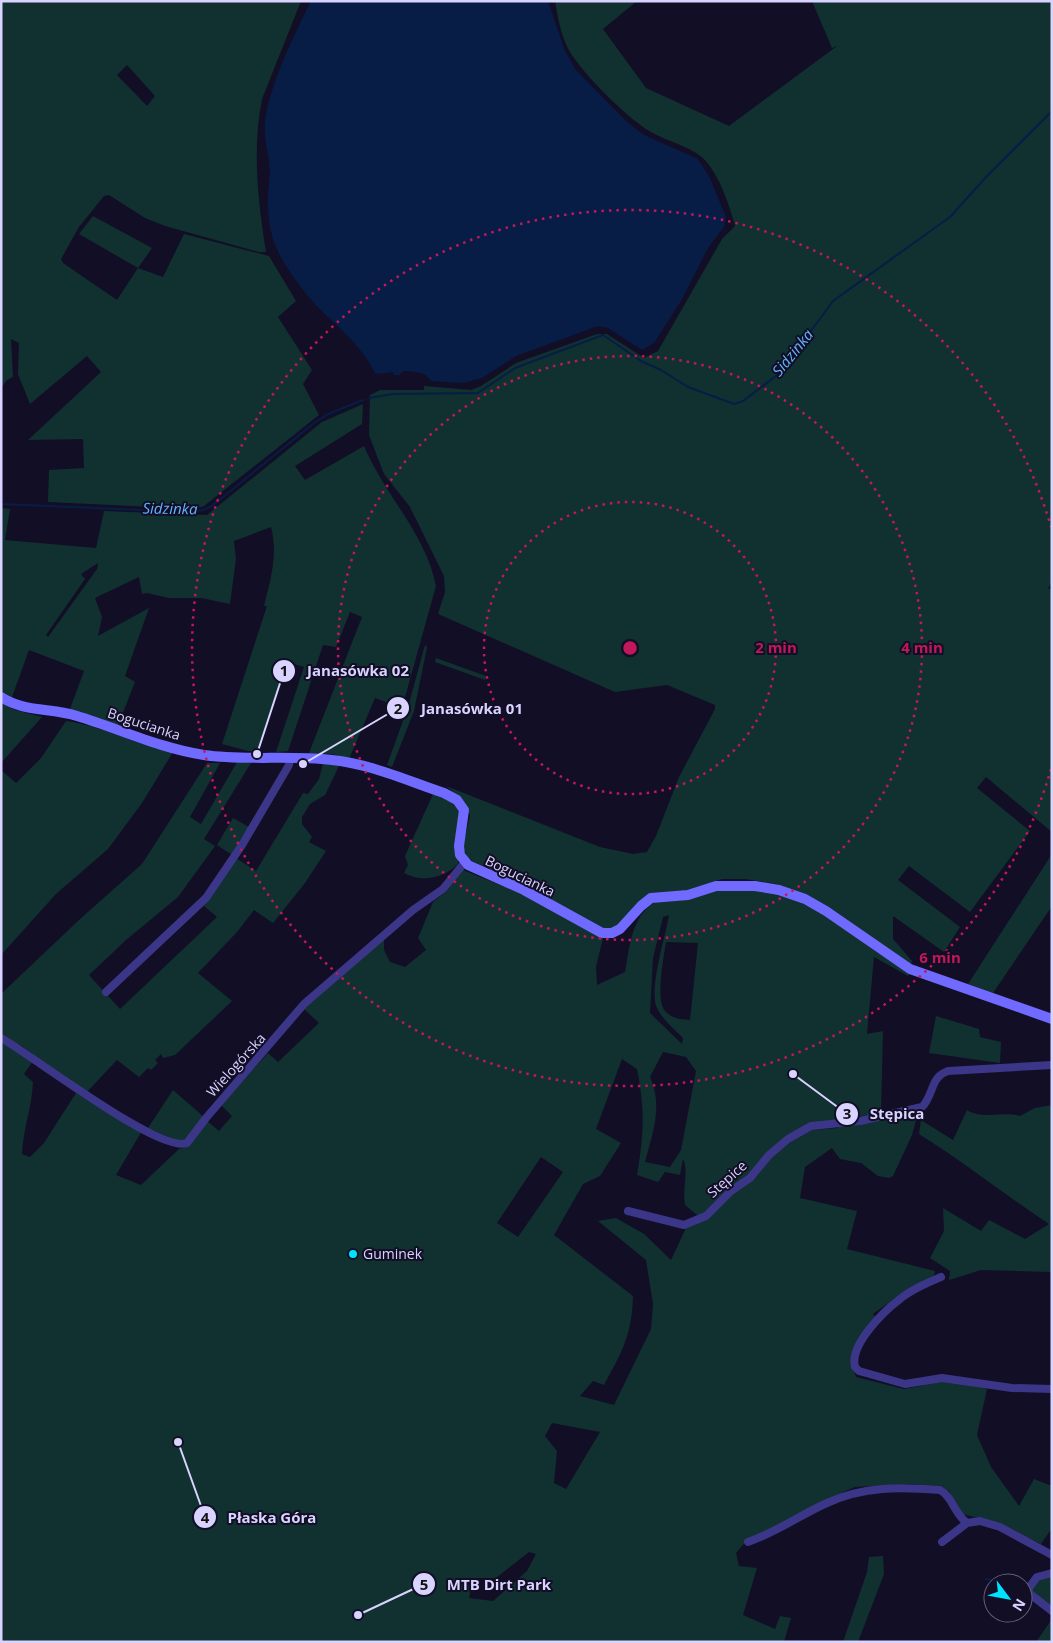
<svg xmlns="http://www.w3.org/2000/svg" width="1053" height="1643" viewBox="0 0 1053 1643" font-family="'Open Sans',sans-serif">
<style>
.green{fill:#103130;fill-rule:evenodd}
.water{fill:#071d46}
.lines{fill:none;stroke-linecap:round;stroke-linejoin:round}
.stream{stroke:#071d46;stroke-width:2}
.street{stroke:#3b3688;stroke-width:8}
.secondary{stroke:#706aff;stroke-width:10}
.ring{fill:none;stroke:#c2185b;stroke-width:2.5;stroke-dasharray:2.5 5}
.poi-dot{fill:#00e1fe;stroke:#120e26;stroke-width:2}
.labels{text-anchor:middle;stroke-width:4;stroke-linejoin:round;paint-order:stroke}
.street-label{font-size:14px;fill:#d9d3ff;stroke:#120e26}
.poi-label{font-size:14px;fill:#d9d3ff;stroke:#120e26;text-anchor:start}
.water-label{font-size:15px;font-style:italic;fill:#61b4ff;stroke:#120e26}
.centre{fill:#c2185b;stroke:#120e26;stroke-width:2.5}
.ring-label{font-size:15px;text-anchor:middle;font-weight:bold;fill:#c2185b;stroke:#120e26;stroke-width:4;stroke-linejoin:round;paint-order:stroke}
.leader{fill:none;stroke:#d9d3ff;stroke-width:2}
.callout-dot{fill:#d9d3ff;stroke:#120e26;stroke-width:2}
.mark-label{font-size:15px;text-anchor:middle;font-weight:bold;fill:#111}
.callout-label{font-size:15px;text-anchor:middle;font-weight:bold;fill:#d9d3ff;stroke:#120e26;stroke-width:4;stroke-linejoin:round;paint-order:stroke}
</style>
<rect width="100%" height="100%" fill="#120e26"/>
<path class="green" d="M1 1H301L262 99C252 148 258 202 266 252H259L165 226 145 218 109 195 104 196 79 227 61 259 63 263 117 300 138 268 79 234 93 216 152 248 138 268 163 277 184 234 269 256 296 301 278 317 312 370 303 384 319 415 204 506 195 509 48 502 49 470 84 468 83 439 28 440 101 372 87 356 30 404 18 374 19 343 11 339 13 377 7 380 1 388ZM127 65 155 96 147 106 117 75Z
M555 1H637L603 29 646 88 729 126 837 46 832 48 812 1H1052V582L1048 588 1052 591V832L986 777 977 788 1030 831 970 912 909 866 898 880 960 927 944 952 893 916V939L912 961 911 965 806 897 777 884 745 879H722L679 893 653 896 615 928 601 929 520 883 468 859 463 847 470 815 461 798 446 786 600 847 633 854 647 852 656 836 679 777 715 709V705L667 685 615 692 438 614 445 592 444 576 410 507 384 474 369 435 370 395 380 390H424V386L471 390 481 386 516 363 597 334H607L644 358 658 351 722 239 735 226C729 204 720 177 705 160 691 146 668 142 651 132 628 119 584 75 570 52 561 37 558 18 555 1Z
M363 404 362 424 295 466 305 480 364 446C384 494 426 534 436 586L402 708 375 698 349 759 332 754 309 753 362 617 350 612 336 647 323 645 288 751 276 752 304 667 287 662 258 751H248L222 744 267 606H264C271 578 278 555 271 527L234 541 236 559 230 604 201 598H169L147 593 142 594 139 577 95 598 102 617 98 636 149 608 125 676 135 682 117 728 70 709 84 671 29 650 12 697 1 691V508L10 509 5 540 96 548 104 511 207 515 322 422ZM98 563 97 569 48 637 46 635 85 579 81 574Z
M425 645 427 647 414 711 392 767 387 765 408 707Z
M436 658 486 676 485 680 435 662Z
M1 703 15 710 42 717 1 763Z
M66 721C103 726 136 745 173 752L142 803 108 849 56 894 1 955V770L16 783 41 758Z
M237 762 251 763 204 839 215 846 178 897 126 940 89 975 120 1009 217 917 204 906 236 858 256 871 303 793 308 794 319 779 323 763 339 766 325 795 310 804 302 817V824L312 837 309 842 326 851 305 883 273 923 254 910 237 932 198 973 232 1001 175 1055 163 1058 161 1054 155 1060 158 1063 151 1070 148 1068 139 1077 117 1060 86 1093 22 1046 1 1036V994L80 919 142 864 207 763H220L190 817 201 824Z
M433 794 451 800 460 809 458 864C444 878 422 883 404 873L408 865 405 856Z
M233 818 249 827 232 855 217 845Z
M1052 854V906L993 993 968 984Z
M463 870 522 894 603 938 596 967 597 985 625 972C630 946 631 917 655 902L721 887 776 892 826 914 875 951 910 973 908 976 874 957 867 1034 883 1031 881 1113 819 1122 785 1139 750 1178 756 1177 771 1156 794 1140 812 1130 838 1128 842 1124 914 1110 918 1113 912 1135 893 1176 889 1178 878 1176 861 1163 840 1159 832 1148 805 1167 800 1198 857 1211 847 1249 935 1271 934 1276 910 1287 873 1314 876 1318 862 1335 851 1362 856 1377 904 1389 921 1386 942 1378 987 1389 977 1435 991 1467 1019 1506 1034 1479 1052 1486V1528L1041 1544 999 1523 962 1514 949 1491 941 1486 908 1484 855 1487 823 1501 786 1523 749 1538 736 1553 739 1566 757 1568 743 1615 775 1629 780 1616 791 1618 784 1642H1V1042L33 1061 24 1074 33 1082C32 1107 23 1129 22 1154L30 1157 44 1143 76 1093 114 1117 143 1129 116 1175 141 1185 179 1149 187 1147 207 1121 219 1131 232 1116 221 1105 268 1053 278 1062 319 1023 304 1009 384 938V950L390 962 405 967 426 950 418 938 433 902 446 892ZM669 915C666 935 648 990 657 1008 662 1019 674 1029 683 1038L682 1044 650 1013 653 958 663 917ZM666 942 698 943 690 1020C681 1019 672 1019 665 1011 655 999 664 957 666 942ZM663 1052 686 1057 696 1071 681 1150 670 1167 645 1162C653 1132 663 1106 650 1077ZM622 1059 637 1069C645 1109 644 1135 637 1175L658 1182 665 1172 680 1175 683 1159C689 1170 682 1191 685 1205L697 1215 696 1224 686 1228 671 1260 644 1234 616 1218 598 1221 646 1260 653 1304 651 1329 614 1405 580 1396 593 1381 604 1385C622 1352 632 1335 633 1296L554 1235 583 1184 600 1176 621 1143 596 1129ZM541 1157 563 1172 518 1237 497 1223ZM552 1423 600 1432 566 1489 554 1483 557 1451 545 1436ZM529 1552 536 1554 527 1571 493 1601 469 1598 473 1578H496Z
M936 1016 979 1029 980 1037 1001 1042 1000 1063 929 1053Z
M173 1090 204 1117 188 1140 177 1141 148 1128Z
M1052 1105V1272L981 1270 949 1280 950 1271 930 1258 944 1231 943 1208 981 1231 989 1220 1025 1239 1049 1224C1005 1195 964 1162 919 1134L921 1120 953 1140 967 1110C982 1120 1003 1111 1020 1116L1035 1108Z
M883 1556 884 1574 858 1642H843L867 1572 869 1557Z
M1052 1575V1608L1032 1593V1585L1037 1579Z
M1052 1619V1642H1036Z"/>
<path class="water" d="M311 1H548L565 51 576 70 626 121 644 135 698 159 710 178 726 217 724 227 708 248 681 301 654 343 642 350 608 328 598 326 516 356 482 378 463 383 431 381C425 371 413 372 403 371L400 375H394L393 372 378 374 375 373C359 339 325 319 303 290 279 257 267 240 268 197 268 188 270 179 270 170 269 154 263 138 265 121 270 84 294 35 311 1Z"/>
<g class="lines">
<path class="stream" d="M369 398 393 394 478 393 515 368 603 335 641 361 661 370 688 387 734 404 743 401 780 373 833 301 950 217 987 176 1052 111
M1 504 190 512 203 510 212 506 314 423 328 414 363 400
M986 1579 1011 1583"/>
<path class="street" d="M106 992 206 898 242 845 289 765 290 758
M1 1038C32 1055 160 1154 187 1143L206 1118 304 1004 413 910 443 889 465 862
M628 1211 684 1225 706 1216 731 1191 750 1178 769 1155 788 1139 811 1126 860 1121 922 1107C934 1095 930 1077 948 1071L1052 1065
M941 1277C927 1283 912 1289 900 1299 884 1311 849 1345 855 1367L859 1371 905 1384 942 1378 1012 1388 1052 1389
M748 1542C777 1532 800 1515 827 1503 864 1486 900 1487 940 1490 953 1497 953 1512 967 1523
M942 1542 967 1523 980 1521 1000 1527 1052 1555
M1052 1573 1037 1577 1028 1589 1030 1594 1052 1611"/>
<path class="secondary" d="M1 697C23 712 52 708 77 716 120 729 159 748 204 755 246 761 289 755 332 760 371 764 408 781 444 793L457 800 464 810 459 846 460 855 468 865 524 890 602 933H612L620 929 641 906 651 898 688 895 716 886H755L779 890 805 899 826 911 910 969 1052 1019"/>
</g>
<g class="ring">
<circle cx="630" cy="648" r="146"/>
<circle cx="630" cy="648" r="292"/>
<path d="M1051 769A438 438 0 1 1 1051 527"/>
</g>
<circle class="poi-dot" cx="353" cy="1254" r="5"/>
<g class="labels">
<g class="street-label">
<text transform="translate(144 724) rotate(18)" y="5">Bogucianka</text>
<text transform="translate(520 876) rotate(26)" y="5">Bogucianka</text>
<text transform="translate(236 1065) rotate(-48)" y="5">Wielogórska</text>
<text transform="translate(727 1179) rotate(-42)" y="5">Stępice</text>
</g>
<g class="poi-label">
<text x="363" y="1259">Guminek</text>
</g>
<g class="water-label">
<text transform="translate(793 353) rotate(-51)" y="5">Sidzinka</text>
<text transform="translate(170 509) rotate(1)" y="5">Sidzinka</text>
</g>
</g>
<circle cx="630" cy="648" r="8" class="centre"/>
<g class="ring-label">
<text x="776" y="653">2 min</text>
<text x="922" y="653">4 min</text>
<text x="940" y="963">6 min</text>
</g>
<path class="leader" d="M257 754L284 671M303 764L398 708M793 1074L847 1114M178 1442L205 1517M358 1615L424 1584"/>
<g class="callout-dot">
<circle cx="257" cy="754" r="5"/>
<circle cx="303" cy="764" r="5"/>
<circle cx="793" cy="1074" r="5"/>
<circle cx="178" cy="1442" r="5"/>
<circle cx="358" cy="1615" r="5"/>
<circle cx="284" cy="671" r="12"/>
<circle cx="398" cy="708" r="12"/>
<circle cx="847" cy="1114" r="12"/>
<circle cx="205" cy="1517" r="12"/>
<circle cx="424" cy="1584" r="12"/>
</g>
<g class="mark-label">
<text x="284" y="676">1</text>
<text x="398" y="714">2</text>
<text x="847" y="1119">3</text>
<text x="205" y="1523">4</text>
<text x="424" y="1590">5</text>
</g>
<g class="callout-label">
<text x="358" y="676">Janasówka 02</text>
<text x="472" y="714">Janasówka 01</text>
<text x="897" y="1119">Stępica</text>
<text x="272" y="1523">Płaska Góra</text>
<text x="499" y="1590">MTB Dirt Park</text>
</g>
<rect width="1053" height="1643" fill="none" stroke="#d9d3ff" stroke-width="5"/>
<g transform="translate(1008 1598) rotate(122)"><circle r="24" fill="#120e26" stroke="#625d7d"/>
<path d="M0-4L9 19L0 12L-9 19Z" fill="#00e1fe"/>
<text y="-8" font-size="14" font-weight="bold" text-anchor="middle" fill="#d9d3ff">N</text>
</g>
</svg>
